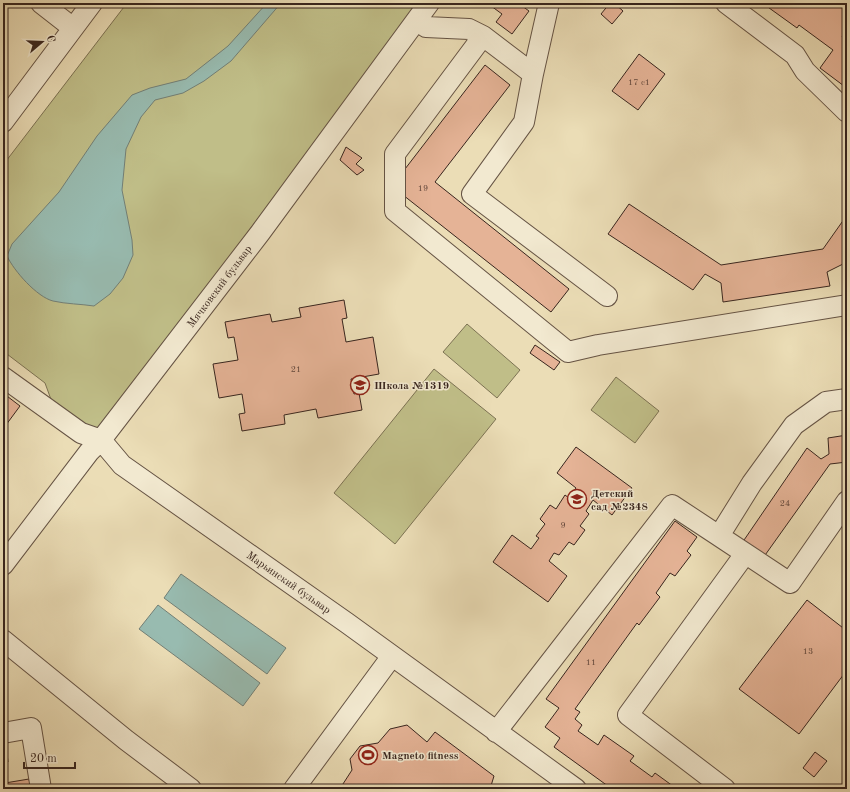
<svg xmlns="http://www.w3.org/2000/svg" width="850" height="792" viewBox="0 0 850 792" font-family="'Old Standard TT',serif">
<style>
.green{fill:#c0be88;stroke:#7c7253}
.water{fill:#98bbb0;stroke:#727f76}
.building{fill:#e5b396;stroke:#38251e}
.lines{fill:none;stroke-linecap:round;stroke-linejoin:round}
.minor-casing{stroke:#655344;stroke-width:22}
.minor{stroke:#f2e9d0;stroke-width:20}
.labels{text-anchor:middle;stroke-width:3;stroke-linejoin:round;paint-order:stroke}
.number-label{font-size:9px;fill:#63483c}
.street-label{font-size:11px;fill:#38251e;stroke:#f2e9d0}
.poi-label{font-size:11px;font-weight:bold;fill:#38251e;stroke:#f2e9d0;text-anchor:start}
</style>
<rect width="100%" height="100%" fill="#ebddb6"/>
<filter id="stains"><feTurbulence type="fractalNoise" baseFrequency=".005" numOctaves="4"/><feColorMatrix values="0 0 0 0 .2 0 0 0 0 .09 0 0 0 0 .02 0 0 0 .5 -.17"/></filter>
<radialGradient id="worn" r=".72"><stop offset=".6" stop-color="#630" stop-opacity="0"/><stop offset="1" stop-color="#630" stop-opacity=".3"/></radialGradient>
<path class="green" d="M127 3H420L99 430 87 428 53 405 45 383 3 351V165Z
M467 324 520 370 497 398 443 352Z
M434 369 496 419 395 544 334 493Z
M616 377 659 411 635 443 591 410Z"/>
<path class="water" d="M267 3H281L231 61 204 81 183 93 155 100 141 117 126 149 122 190 132 240 133 255 123 278 110 294 94 306C81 304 66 304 53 301 37 297 14 271 7 256L12 244 59 192 97 136 132 95 150 88 186 79 228 46Z
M181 574 286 648 267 674 164 598Z
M158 605 260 683 243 706 139 629Z"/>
<path class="building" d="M487 3H518L529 11 512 34 496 22 502 14Z
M610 3H614L623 11 612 24 601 14Z
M766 3H847V29L842 37 847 41V81L844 86 820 68 833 50 799 25 797 28 765 5Z
M639 54 665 74 638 110 612 91Z
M485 65 510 85 435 182 569 289 551 312 403 195 405 169Z
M346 147 362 158 356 164 364 170 357 175 340 160Z
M629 204 721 265 823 249 847 215V268L843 264 827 272 830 286 723 302 721 283 705 274 693 290 608 234Z
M344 300 347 318 342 319 346 342 373 337 379 374 351 379 354 394 359 393 362 410 318 418 316 409 284 415 285 424 242 431 239 414 245 413 242 394 219 398 213 364 238 360 234 337 228 338 225 322 270 314 272 322 301 317 299 308Z
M535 345 560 362 554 370 530 353Z
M3 393 20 406 3 429Z
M847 435V462L830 464 763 558 742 543 807 448 821 459 829 454 828 438Z
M576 447 632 488 612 515 593 500 586 511 589 514 580 526 585 530 574 545 569 542 559 555 554 553 549 561 567 576 548 602 493 562 512 535 531 549 539 538 536 536 545 524 540 519 550 505 556 509 565 495 569 498 576 488 557 473Z
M675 521 697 537 687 551 691 555 675 576 670 573 656 593 660 597 639 625 637 623 575 709 580 712 575 719 582 725 578 731 598 745 604 735 634 756 630 761 652 777 655 773 677 789H612L554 747 560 738 545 727 559 708 546 699Z
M807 600 847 631V670L799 734 739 689Z
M407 725 427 742 435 732 494 776 490 789H341V787L352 770 350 759 360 746 378 743 390 729Z
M3 745H6L8 762 3 763Z
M815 752 827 761 814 777 803 768Z
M3 770 5 783 29 779 31 789H3Z"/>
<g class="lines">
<defs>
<path id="minor" d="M41 3 73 28
M726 3 795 55 805 71 847 112
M417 20 426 27 469 29 483 36 533 74 549 3
M483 36 395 154V211L568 352 598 345 847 305
M533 74 524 122 472 194 607 296
M3 122 92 3
M3 377 81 433 101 440 122 465 347 623 576 789
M719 536 790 583 847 501
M3 565 89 452 101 440 260 233 429 3
M3 640 126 740 191 789
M496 732 672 505 719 536 752 483 794 425 826 402 847 399
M3 733 31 728 41 789
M294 789 392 656
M725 789 628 715 745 554"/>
</defs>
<use href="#minor" class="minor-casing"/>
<use href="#minor" class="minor"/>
</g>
<defs>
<symbol id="school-ring" viewBox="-11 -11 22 22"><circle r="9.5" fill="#f2e9d0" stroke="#8f2418" stroke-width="1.5"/><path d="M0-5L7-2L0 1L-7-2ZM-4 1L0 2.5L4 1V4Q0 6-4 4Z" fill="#8f2418"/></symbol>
<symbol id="stadium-ring" viewBox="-11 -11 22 22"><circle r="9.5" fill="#f2e9d0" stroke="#8f2418" stroke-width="1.5"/><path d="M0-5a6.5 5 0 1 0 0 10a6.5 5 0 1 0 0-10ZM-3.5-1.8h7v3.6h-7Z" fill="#8f2418"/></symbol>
</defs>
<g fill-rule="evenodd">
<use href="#school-ring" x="349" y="374" width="22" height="22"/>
<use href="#school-ring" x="566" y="488" width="22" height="22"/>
<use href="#stadium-ring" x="357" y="744" width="22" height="22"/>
</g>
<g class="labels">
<g class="number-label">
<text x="639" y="85">17 с1</text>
<text x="423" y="191">19</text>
<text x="296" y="372">21</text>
<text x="785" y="506">24</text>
<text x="563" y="528">9</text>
<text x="808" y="654">13</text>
<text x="591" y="665">11</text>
</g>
<g class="street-label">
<text transform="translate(219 286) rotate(-53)" y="4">Мячковский бульвар</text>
<text transform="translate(289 582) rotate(35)" y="4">Марьинский бульвар</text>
</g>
<g class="poi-label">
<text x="374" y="389">Школа №1319</text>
<text x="591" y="497">Детский<tspan x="591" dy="13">сад №2348</tspan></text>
<text x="382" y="759">Magneto fitness</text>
</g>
</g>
<rect width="850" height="792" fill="none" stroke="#ebddb6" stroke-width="16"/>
<rect x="4" y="4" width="842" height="784" fill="none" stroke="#38251e" stroke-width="2"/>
<rect x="8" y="8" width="834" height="776" fill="none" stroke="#38251e"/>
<g transform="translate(42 42) rotate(71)" stroke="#f2e9d0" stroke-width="3" paint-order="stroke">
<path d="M0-3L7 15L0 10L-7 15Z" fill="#38251e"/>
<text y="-6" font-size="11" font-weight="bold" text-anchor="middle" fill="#38251e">С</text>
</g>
<path d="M24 762v6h51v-6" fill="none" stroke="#38251e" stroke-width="2"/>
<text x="30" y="762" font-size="12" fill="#38251e" stroke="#f2e9d0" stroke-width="3" paint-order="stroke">20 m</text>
<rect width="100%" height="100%" filter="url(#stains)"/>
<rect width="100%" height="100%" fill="url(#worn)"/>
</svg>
